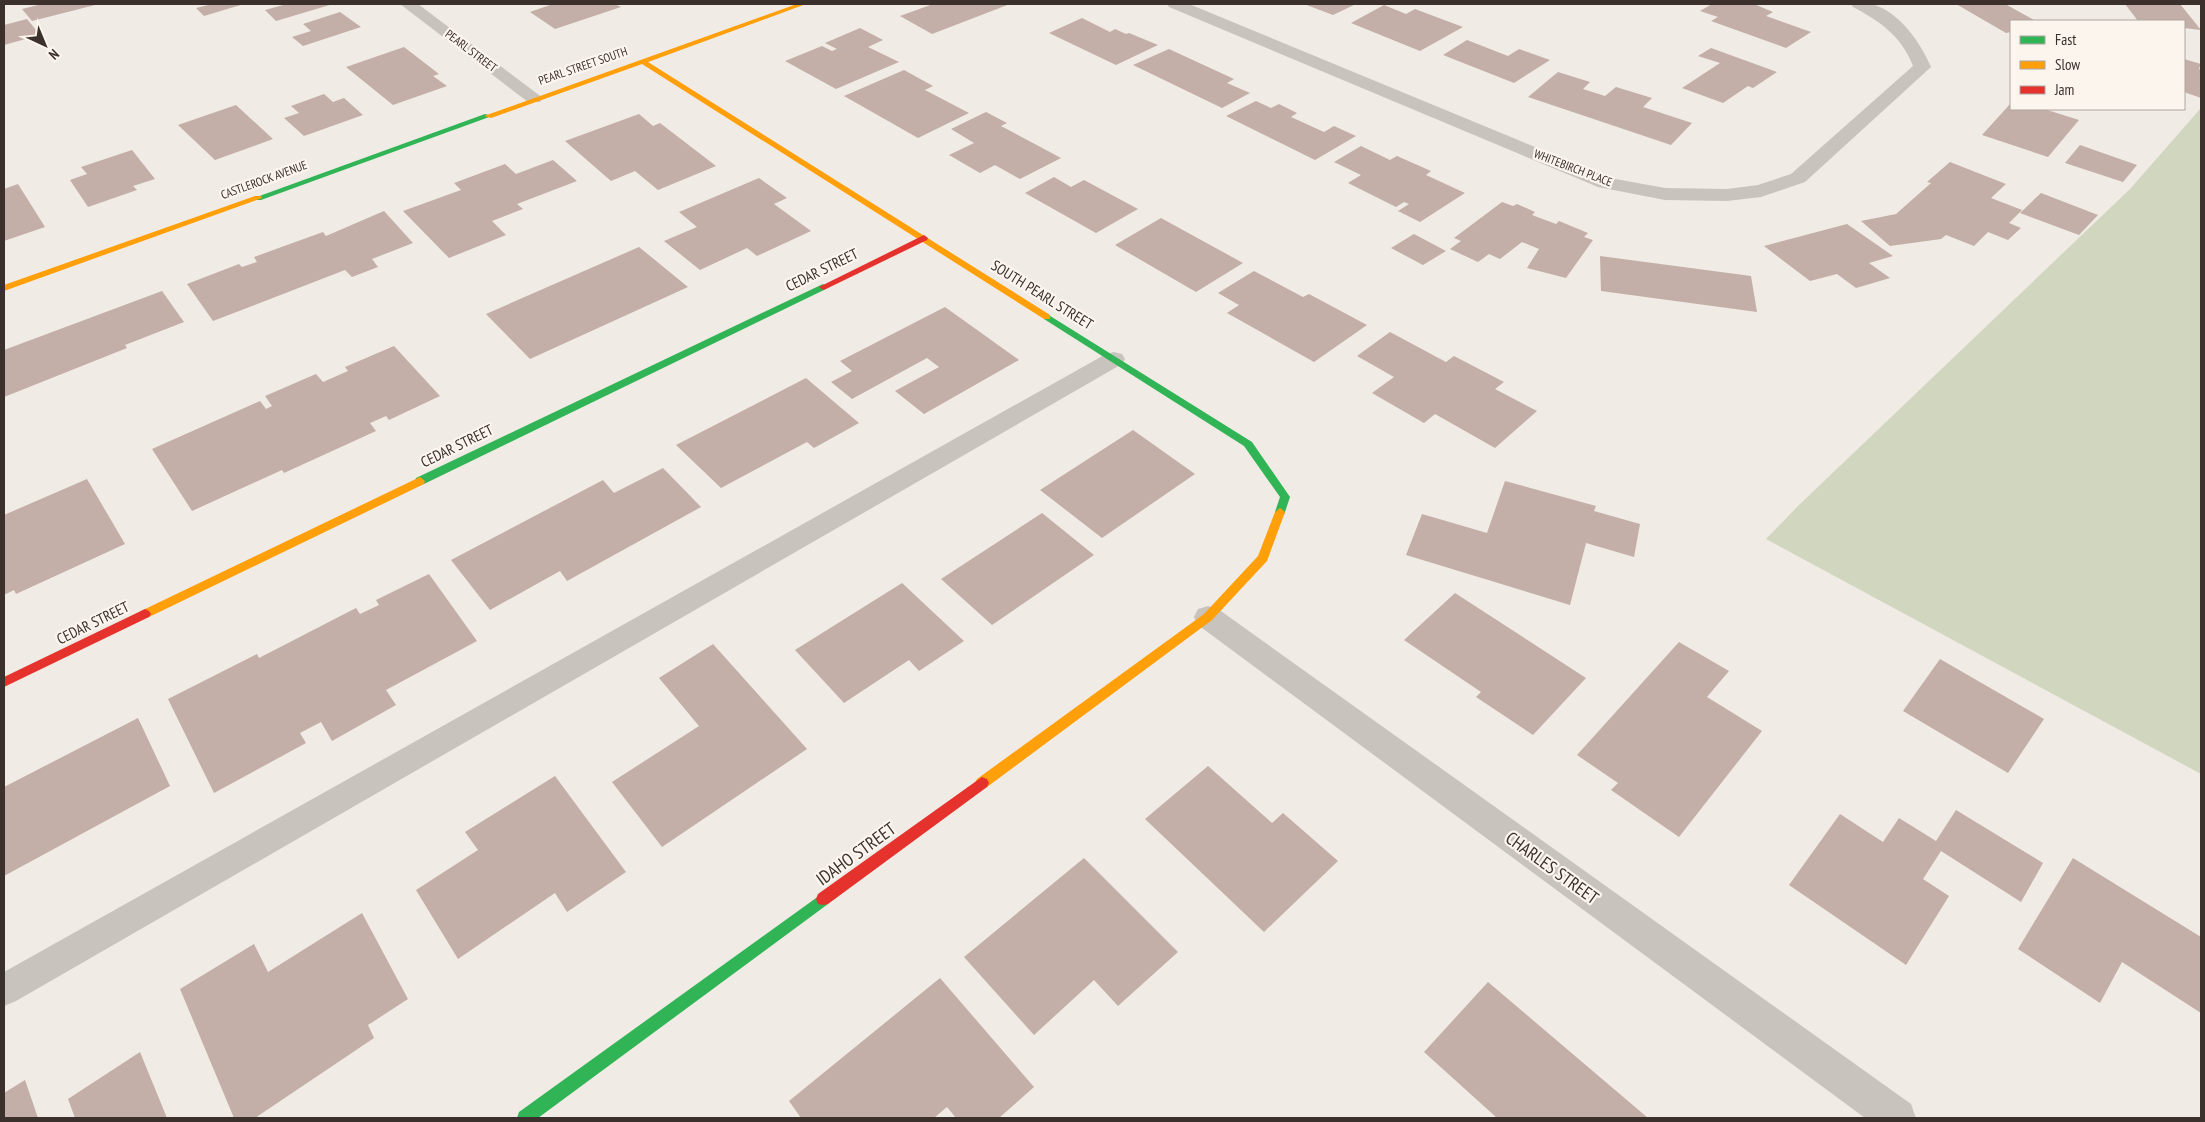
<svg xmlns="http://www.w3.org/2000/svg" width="2205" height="1122" viewBox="0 0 2205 1122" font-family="'PT Sans Narrow',sans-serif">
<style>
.green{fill:#d1d6bf}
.building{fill:#c3afa7}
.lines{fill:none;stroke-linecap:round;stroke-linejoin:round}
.lane{fill:#c9c3be;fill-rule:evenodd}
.street{fill:#c9c3be;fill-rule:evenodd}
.fast{fill:#30b455;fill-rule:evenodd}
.slow{fill:#ff9f0a;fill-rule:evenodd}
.jam{fill:#e5322d;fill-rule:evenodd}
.labels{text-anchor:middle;stroke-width:4.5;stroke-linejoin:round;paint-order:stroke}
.far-street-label{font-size:12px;fill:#3b302b;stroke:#fbf5ee}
.street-label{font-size:15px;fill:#3b302b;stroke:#fbf5ee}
.near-street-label{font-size:18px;fill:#3b302b;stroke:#fbf5ee}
</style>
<rect width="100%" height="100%" fill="#f0ebe5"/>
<path class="green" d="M2201 108V774L1766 539 1799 505 2130 189Z"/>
<path class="building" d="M42 4H99L32 21 22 9Z
M213 4H244L204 16 196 8Z
M287 4H333L276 21 265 10Z
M548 4H615L621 7 555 29 530 12 550 5Z
M933 4H1010L932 34 900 16Z
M1304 4H1356L1333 15Z
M1712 4H1754L1773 12 1766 16 1811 32 1786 48 1711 21 1718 17 1700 11Z
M1956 4H2008L2007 5 2036 21H2011V32L2006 33Z
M2125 4H2180L2201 30 2184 28V21H2138Z
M1384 5 1406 14 1415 9 1463 27 1420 51 1351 23Z
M340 12 361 27 303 46 292 37 311 31 303 24Z
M1082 18 1110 32 1115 29 1126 34 1129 33 1158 45 1116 65 1049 33Z
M27 19 40 35 4 45V25Z
M860 28 883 40 868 47 899 62 836 89 785 61 822 46 832 51 837 49 825 43Z
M1467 40 1508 56 1519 49 1550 60 1514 83 1443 55Z
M404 47 439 74 433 76 447 86 393 105 346 67Z
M1711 48 1777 72 1753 88 1748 86 1723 103 1682 88 1720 63 1698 56Z
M1169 49 1234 79 1227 83 1250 93 1222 108 1133 65Z
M2184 59 2201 64 2199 69 2201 70V98L2184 92Z
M904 70 933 86 925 90 969 113 918 138 844 96Z
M1558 72 1590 82 1583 89 1605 96 1616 87 1652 98 1643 107 1692 123 1671 145 1528 97Z
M324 94 333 102 344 98 363 115 304 136 284 118 299 113 291 106Z
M1256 101 1271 108 1279 104 1297 113 1291 117 1324 132 1334 126 1356 136 1315 160 1226 116Z
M2011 103V109H2044L2079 120 2048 157 1982 135Z
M236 105 273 139 215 160 178 125Z
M986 112 1007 123 1001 126 1061 158 1020 179 995 165 980 173 949 155 974 143 951 129Z
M639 114 653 126 660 123 716 166 658 190 635 171 611 181 565 141Z
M2080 145 2137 165 2123 182 2065 163Z
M1361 146 1390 160 1397 156 1431 171 1426 175 1465 193 1420 222 1398 211 1409 204 1404 202 1396 207 1348 183 1361 175 1334 162Z
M132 150 155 179 133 186 137 190 88 207 70 180 87 174 81 167Z
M553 160 577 181 517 204 523 209 492 221 506 235 449 258 403 211 461 190 454 183 505 164 516 174Z
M1950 162 2006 184 1991 198 2022 210 2009 223 2021 228 2008 240 1988 232 1974 246 1946 235 1941 239 1890 246 1861 221 1896 214 1931 183 1927 182Z
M1054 177 1071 187 1084 180 1138 209 1096 233 1025 193Z
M759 178 787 198 774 204 811 231 757 256 747 248 700 270 664 241 697 227 679 212Z
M18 184 45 227 4 241V189Z
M2041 193 2098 215 2079 235 2020 213Z
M1502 202 1513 206 1517 204 1535 212 1532 215 1556 224 1559 221 1588 233 1584 237 1593 240 1566 278 1527 268 1539 249 1522 242 1500 259 1489 254 1478 262 1450 249 1461 241 1454 238Z
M384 211 413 243 372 259 378 267 352 277 345 270 213 321 187 284 239 264 242 267 257 262 254 257 323 232 326 236Z
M1161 218 1243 263 1196 292 1115 245Z
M1847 224 1893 256 1869 263 1890 278 1856 288 1837 274 1810 281 1764 246Z
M1414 234 1446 251 1423 265 1391 248Z
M639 247 688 287 530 359 486 314Z
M1600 256 1751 276 1757 312 1601 291Z
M1254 271 1303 297 1309 294 1367 325 1314 362 1227 313 1239 305 1218 293Z
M162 291 184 322 125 345 127 348 4 397V350Z
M945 307 1019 360 924 414 895 391 939 367 927 358 852 399 831 382 852 371 840 361Z
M1390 332 1446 362 1454 356 1504 382 1495 389 1537 411 1495 448 1435 414 1424 423 1372 393 1394 377 1357 356Z
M394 346 440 396 389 420 386 416 370 423 376 431 284 473 282 470 192 511 152 449 260 401 266 409 272 406 265 396 316 374 323 382 348 371 345 367Z
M806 378 859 423 814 448 807 442 721 488 676 445Z
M1133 430 1195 474 1102 538 1040 490Z
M663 468 701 507 567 581 560 571 490 610 451 560 603 480 614 493Z
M87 479 125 544 16 594 14 590 4 595V515Z
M1505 481 1596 506 1594 511 1640 524 1634 557 1586 543 1570 605 1406 555 1422 514 1487 533Z
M1042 513 1094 555 992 625 941 579Z
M429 574 477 641 386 690 396 705 332 741 321 722 300 733 306 743 214 793 168 699 257 654 259 658 356 608 360 614 379 605 376 600Z
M902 583 964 641 919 671 909 660 844 703 795 650Z
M1455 593 1586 678 1533 735 1476 697 1481 692 1404 640Z
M1679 642 1729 671 1707 697 1762 731 1679 837 1611 790 1618 783 1577 755Z
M713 644 807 749 662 847 612 782 699 726 659 678Z
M1940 659 2044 719 2008 773 1903 711Z
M138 718 170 786 4 876V787Z
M1208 766 1272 823 1283 813 1338 861 1264 932 1145 819Z
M555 776 626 872 567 912 555 893 458 959 416 890 478 850 465 832Z
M1956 810 2043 863 2021 902 1941 851 1923 879 1949 896 1906 965 1789 885 1840 814 1883 842 1899 818 1936 841Z
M1084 858 1178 952 1118 1006 1094 980 1034 1035 964 957Z
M2073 858 2201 937V1013L2122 962 2100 1003 2018 949Z
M362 913 408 999 368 1025 374 1038 255 1118H234L180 989 254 944 268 972Z
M940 978 1034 1087 999 1118H956L947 1107 934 1118H801L789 1101Z
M1488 982 1648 1118H1497L1424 1052Z
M140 1052 167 1118H75L68 1099Z
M25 1080 38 1118H4V1093Z"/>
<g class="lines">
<path class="lane" d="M1114 352 1122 354 1125 359 1122 364 16 1001 4 1006V972L1106 354Z"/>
<path class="street" d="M400 4H418L543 98 540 102H528Z
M1167 4H1189L1610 178 1665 188 1727 189 1758 185 1791 174 1913 66C1901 36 1881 22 1853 7L1851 4C1857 4 1865 2 1871 4 1898 10 1921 43 1931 67L1805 182 1761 197 1727 201 1665 200 1598 187 1169 7Z
M1208 606 1218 609 1911 1104 1916 1118H1865L1198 625 1194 617 1198 609Z"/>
<path class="fast" d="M485 114 492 116 261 200H255L254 198Z
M823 284 827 287 826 289 424 484 420 485 415 481 416 478Z
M1047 314 1252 442 1290 497 1284 515H1276L1275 512 1280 497 1244 446 1044 319V315Z
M823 893 828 894 830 899 828 904 538 1118H517L519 1112Z"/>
<path class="slow" d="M797 4H806L648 62 1050 315V319H1044L642 64 491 118 484 116Z
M255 196H261L262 198 4 291V285Z
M420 477 425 481 424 484 149 617H141L139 614 141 611Z
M1280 508 1285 512 1267 561 1212 620 987 787 982 789 977 787 975 783 977 779 1204 614 1258 556 1275 512Z"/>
<path class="jam" d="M924 235 928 238 927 240 826 289 823 290 819 287Z
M145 609 149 611 151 614 149 617 4 687V677Z
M982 777 987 779 989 783 987 787 828 904 823 905 818 904 816 899 818 894Z"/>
</g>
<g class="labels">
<g class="far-street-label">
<text transform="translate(471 51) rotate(37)" y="4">PEARL STREET</text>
<text transform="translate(583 66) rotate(-19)" y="4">PEARL STREET SOUTH</text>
<text transform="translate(1573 168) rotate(21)" y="4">WHITEBIRCH PLACE</text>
<text transform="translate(264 180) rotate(-20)" y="4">CASTLEROCK AVENUE</text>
</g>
<g class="street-label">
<text transform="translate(822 270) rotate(-26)" y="5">CEDAR STREET</text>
<text transform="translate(1042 295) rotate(32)" y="5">SOUTH PEARL STREET</text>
<text transform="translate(457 446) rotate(-26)" y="5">CEDAR STREET</text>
<text transform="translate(93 623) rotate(-26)" y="5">CEDAR STREET</text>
</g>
<g class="near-street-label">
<text transform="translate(856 854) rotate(-36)" y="6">IDAHO STREET</text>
<text transform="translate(1552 868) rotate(36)" y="6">CHARLES STREET</text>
</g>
</g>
<rect width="2205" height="1122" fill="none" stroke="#3b302b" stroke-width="10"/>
<rect x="2010" y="20" width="175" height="90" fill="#fbf5ee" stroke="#aea6a0"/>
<rect x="2020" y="36" width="25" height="8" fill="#30b455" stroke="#aea6a0"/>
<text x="2055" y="45" font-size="15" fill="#3b302b">Fast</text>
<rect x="2020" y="61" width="25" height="8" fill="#ff9f0a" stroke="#aea6a0"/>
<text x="2055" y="70" font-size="15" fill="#3b302b">Slow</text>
<rect x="2020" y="86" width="25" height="8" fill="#e5322d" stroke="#aea6a0"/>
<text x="2055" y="95" font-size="15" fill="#3b302b">Jam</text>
<g transform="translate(45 45) rotate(136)" stroke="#fbf5ee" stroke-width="4" paint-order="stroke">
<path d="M0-4L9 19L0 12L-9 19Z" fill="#3b302b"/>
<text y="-8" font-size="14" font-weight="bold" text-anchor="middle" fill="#3b302b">N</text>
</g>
</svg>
